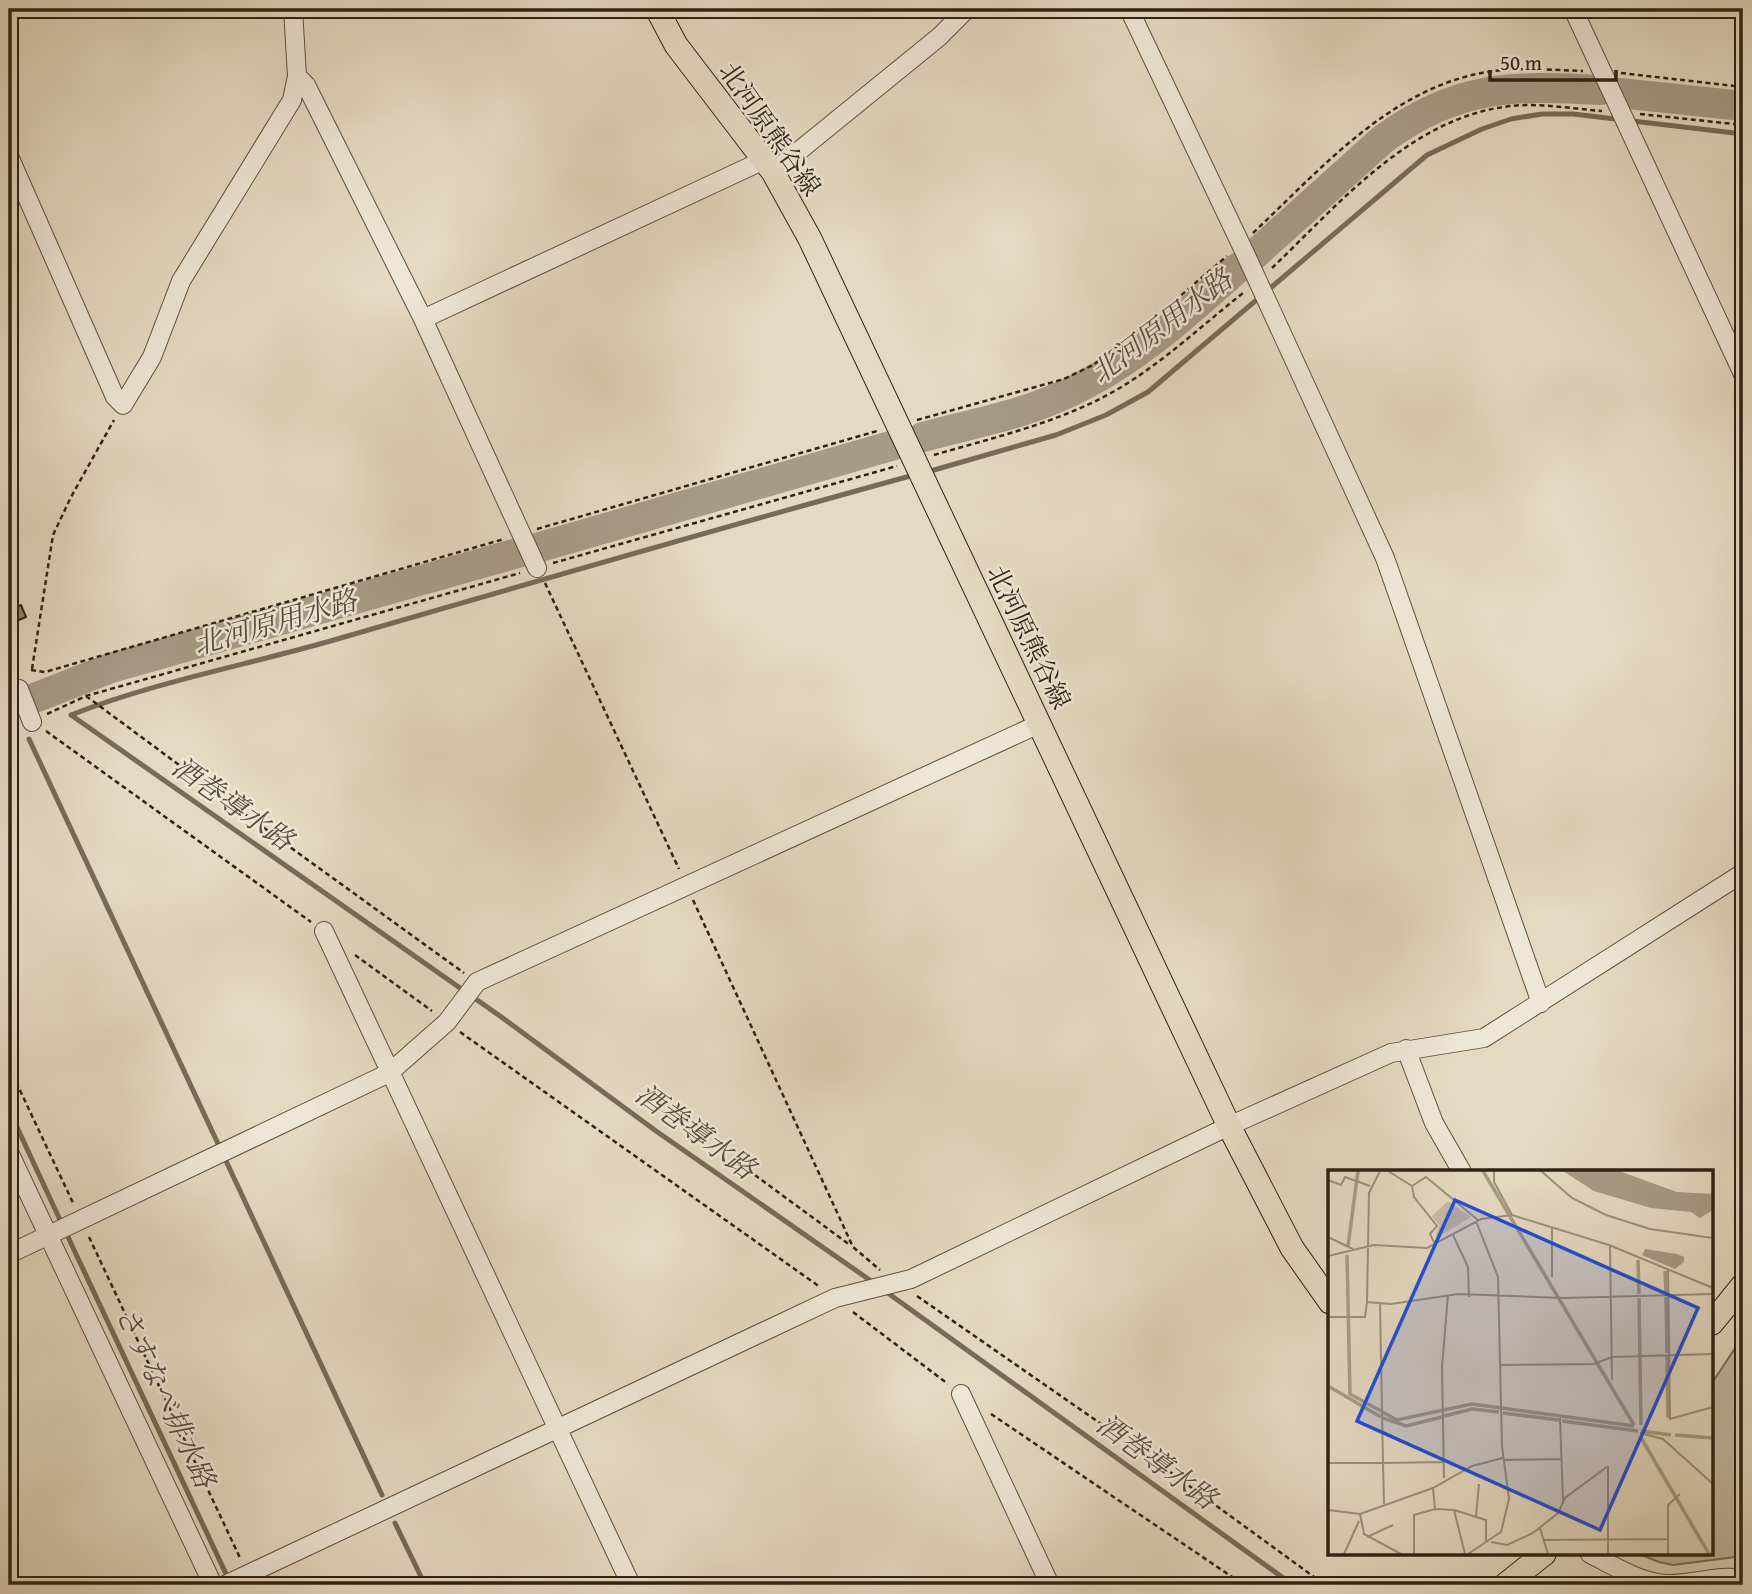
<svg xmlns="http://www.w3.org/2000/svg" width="1752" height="1594" viewBox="0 0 1752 1594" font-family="'Gentium Book Plus','Noto Serif JP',serif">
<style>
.green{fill:#c6baa4;stroke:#7a6e5c;stroke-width:2}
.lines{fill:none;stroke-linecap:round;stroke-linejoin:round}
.stream{stroke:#776b58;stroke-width:5}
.river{stroke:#a79b86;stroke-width:30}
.building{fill:#8d816e;stroke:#2e2214;stroke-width:2}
.minor-casing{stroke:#5c503f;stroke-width:20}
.major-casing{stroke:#2e2214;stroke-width:25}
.path{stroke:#2e2214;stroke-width:2.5;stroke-dasharray:5 3.5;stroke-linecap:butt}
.minor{stroke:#eee6d7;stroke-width:18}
.major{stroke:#e5d9c1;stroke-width:23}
.labels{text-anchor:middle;stroke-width:5;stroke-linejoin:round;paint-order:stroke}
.street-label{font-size:26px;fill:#2e2214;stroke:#eee6d7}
.water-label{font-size:28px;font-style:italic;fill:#584c3c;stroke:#eee6d7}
.inset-river{fill:none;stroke:#a79b86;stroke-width:3.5}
.inset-road{fill:none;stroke:#9c907c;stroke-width:2}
.view{fill:#1d4ed8;fill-opacity:0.15;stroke:#1d4ed8;stroke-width:3.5}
.inset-edge{fill:none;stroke:#2e2214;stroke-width:3.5}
</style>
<rect width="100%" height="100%" fill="#e5d9c1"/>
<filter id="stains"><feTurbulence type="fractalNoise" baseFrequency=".00286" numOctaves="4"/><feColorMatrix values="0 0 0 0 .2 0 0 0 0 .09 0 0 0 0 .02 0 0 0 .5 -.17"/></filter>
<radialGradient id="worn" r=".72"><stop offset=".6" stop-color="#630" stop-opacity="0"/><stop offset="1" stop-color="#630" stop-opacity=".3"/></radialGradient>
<path class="green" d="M1743 1336V1556L1673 1565 1659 1562 1639 1554H1712V1383Z"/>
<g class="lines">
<path class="stream" d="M927 472 1056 435 1106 415 1148 392 1427 155 1482 129 1511 119 1542 114H1573L1743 134
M9 668 10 669
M71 715C155 682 247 665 334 640 527 584 720 528 914 475
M71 715 500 1016 656 1131 874 1283
M29 739 382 1495
M9 1110 61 1222
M68 1237 227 1576
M885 1291 1293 1585
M395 1523 425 1585"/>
<path class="river" d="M1620 93 1743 106
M1253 256 1382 140C1456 85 1513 85 1601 90
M923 437C966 425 1012 417 1052 400 1124 371 1182 318 1239 267
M540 547 894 445
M32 699 111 668 521 552"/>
</g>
<path class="building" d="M21 605 26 617 12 623 9 610Z"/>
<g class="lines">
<defs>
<path id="minor" d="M1129 9 1244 251 1385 558 1541 1003
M1573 9 1743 374
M297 76 306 85 423 319 537 568
M9 156 115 397 123 405 152 357 181 281 292 100 297 76 293 9
M773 172 939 37 967 9
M423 319 764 160
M9 693 19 689 32 722
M324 931 631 1585
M1406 1049 1434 1123 1462 1172
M9 1152 213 1585
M9 1254 389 1073 447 1022 477 982 1039 724
M961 1394 1050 1585
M1590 1554C1613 1565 1640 1583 1667 1584 1693 1585 1717 1574 1743 1579
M225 1585 835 1298 911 1279 1229 1126 1391 1053 1484 1038 1743 873"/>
<path id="major" d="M657 9 676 45 773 172 810 239 1229 1126 1292 1248 1330 1302
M1712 1323 1743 1285
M1505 1585 1544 1554"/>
</defs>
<use href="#minor" class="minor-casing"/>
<use href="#major" class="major-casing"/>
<path class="path" d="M1621 73 1743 87
M1640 114 1743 125
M1253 233C1321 169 1390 88 1487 72 1518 67 1552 70 1583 71
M1272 268C1343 200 1420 107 1527 105 1552 105 1577 109 1602 111
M917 420 1064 379 1093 365 1151 321 1227 256
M934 455C992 438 1057 423 1111 393 1158 367 1200 327 1243 293
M537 529 877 431
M553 563 897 466
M545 583 679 869
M32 669 53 535 71 497 114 420
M31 670 45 672 504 539
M86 696 283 842 464 973
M47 714 86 696 520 573
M46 731 311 922
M9 738 18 732
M693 900 853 1247 880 1270
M355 955 432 1011
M460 1032 820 1287
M9 1067 74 1205
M748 1170 850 1245
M89 1237 241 1560
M917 1296 1166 1469 1325 1585
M853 1312 948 1384
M991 1414 1244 1585"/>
<use href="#minor" class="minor"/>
<use href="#major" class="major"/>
</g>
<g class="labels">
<g class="street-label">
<text transform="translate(770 129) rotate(55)" y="9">北河原熊谷線</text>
<text transform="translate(1029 637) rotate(64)" y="9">北河原熊谷線</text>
</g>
<g class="water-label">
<text transform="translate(1161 326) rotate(-37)" y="10">北河原用水路</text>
<text transform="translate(275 622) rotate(-16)" y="10">北河原用水路</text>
<text transform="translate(233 803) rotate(35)" y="10">酒巻導水路</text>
<text transform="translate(696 1131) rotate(36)" y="10">酒巻導水路</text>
<text transform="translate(166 1397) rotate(65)" y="10">さすなべ排水路</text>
<text transform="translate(1157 1461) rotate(36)" y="10">酒巻導水路</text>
</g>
</g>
<g transform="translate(1328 1170)">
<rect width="385" height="385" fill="#e5d9c1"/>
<path d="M120 31 143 47 107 69 111 55 104 46Z" fill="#c6baa4"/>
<path d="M235 1H291L349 22 385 24V40L372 48 363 42 323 38 266 21ZM317 79 349 84 356 87V92L347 99 314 85Z" fill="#a79b86"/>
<path class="inset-river" d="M155 1 306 255M20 76 30 1M19 85 22 224 69 250 144 234 306 256M310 90 311 124M337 101 338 123M338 127 339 183M311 128 313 255M339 186 340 248M0 216 53 247M175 243 231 250M116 246 144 239 171 242M55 248 78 256 114 247M234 251 310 261M313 261 343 265M347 265 385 268M312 266 381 384"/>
<path class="inset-road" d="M52 1 41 23 39 132 63 134 130 124 236 128 385 124M60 1 84 16 86 27 109 56 102 64 107 74M166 1V12L184 45M213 1 244 28 278 45 322 59 385 68M0 10 13 15 17 7 42 16M84 16 98 7 150 50M224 57V107M125 65 140 97 141 127M0 67 25 79M282 76 284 210M0 86 46 75 99 78 153 49 184 45 281 75 385 118M340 100 342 249 385 237M0 147H37L39 132M172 195 266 194 284 187 385 184M232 248 235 331M312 263 335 269 385 314M176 290 233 289M0 293H55L52 133M280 296V384M116 308 114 197 120 125M56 334 55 293 116 292M107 339 126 340 137 384M0 340 32 344 105 318 144 296 175 288M126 340 158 350V373M32 344 36 364 73 384M148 347 151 314M212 358 220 384M39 367 65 355M216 370 340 369M163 372 179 375 205 363 230 343 237 328 280 296M16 384 31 351M86 384V345L107 339 105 318M140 384 173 362 181 329 174 276 170 107 148 51M340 384V335L352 324"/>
<path class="view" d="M127 30 370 138 272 360 29 251Z"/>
<rect width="385" height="385" class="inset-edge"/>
</g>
<rect width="1752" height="1594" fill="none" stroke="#e5d9c1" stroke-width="35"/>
<rect x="10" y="10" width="1731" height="1573" fill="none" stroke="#2e2214" stroke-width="3.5"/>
<rect x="18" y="18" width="1717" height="1559" fill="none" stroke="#2e2214" stroke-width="2"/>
<path d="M1490 70v10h126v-10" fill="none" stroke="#2e2214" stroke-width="3.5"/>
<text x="1500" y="70" font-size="21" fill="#2e2214" stroke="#eee6d7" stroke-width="5" paint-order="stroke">50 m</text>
<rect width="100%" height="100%" filter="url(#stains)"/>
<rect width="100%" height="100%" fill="url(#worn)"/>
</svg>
